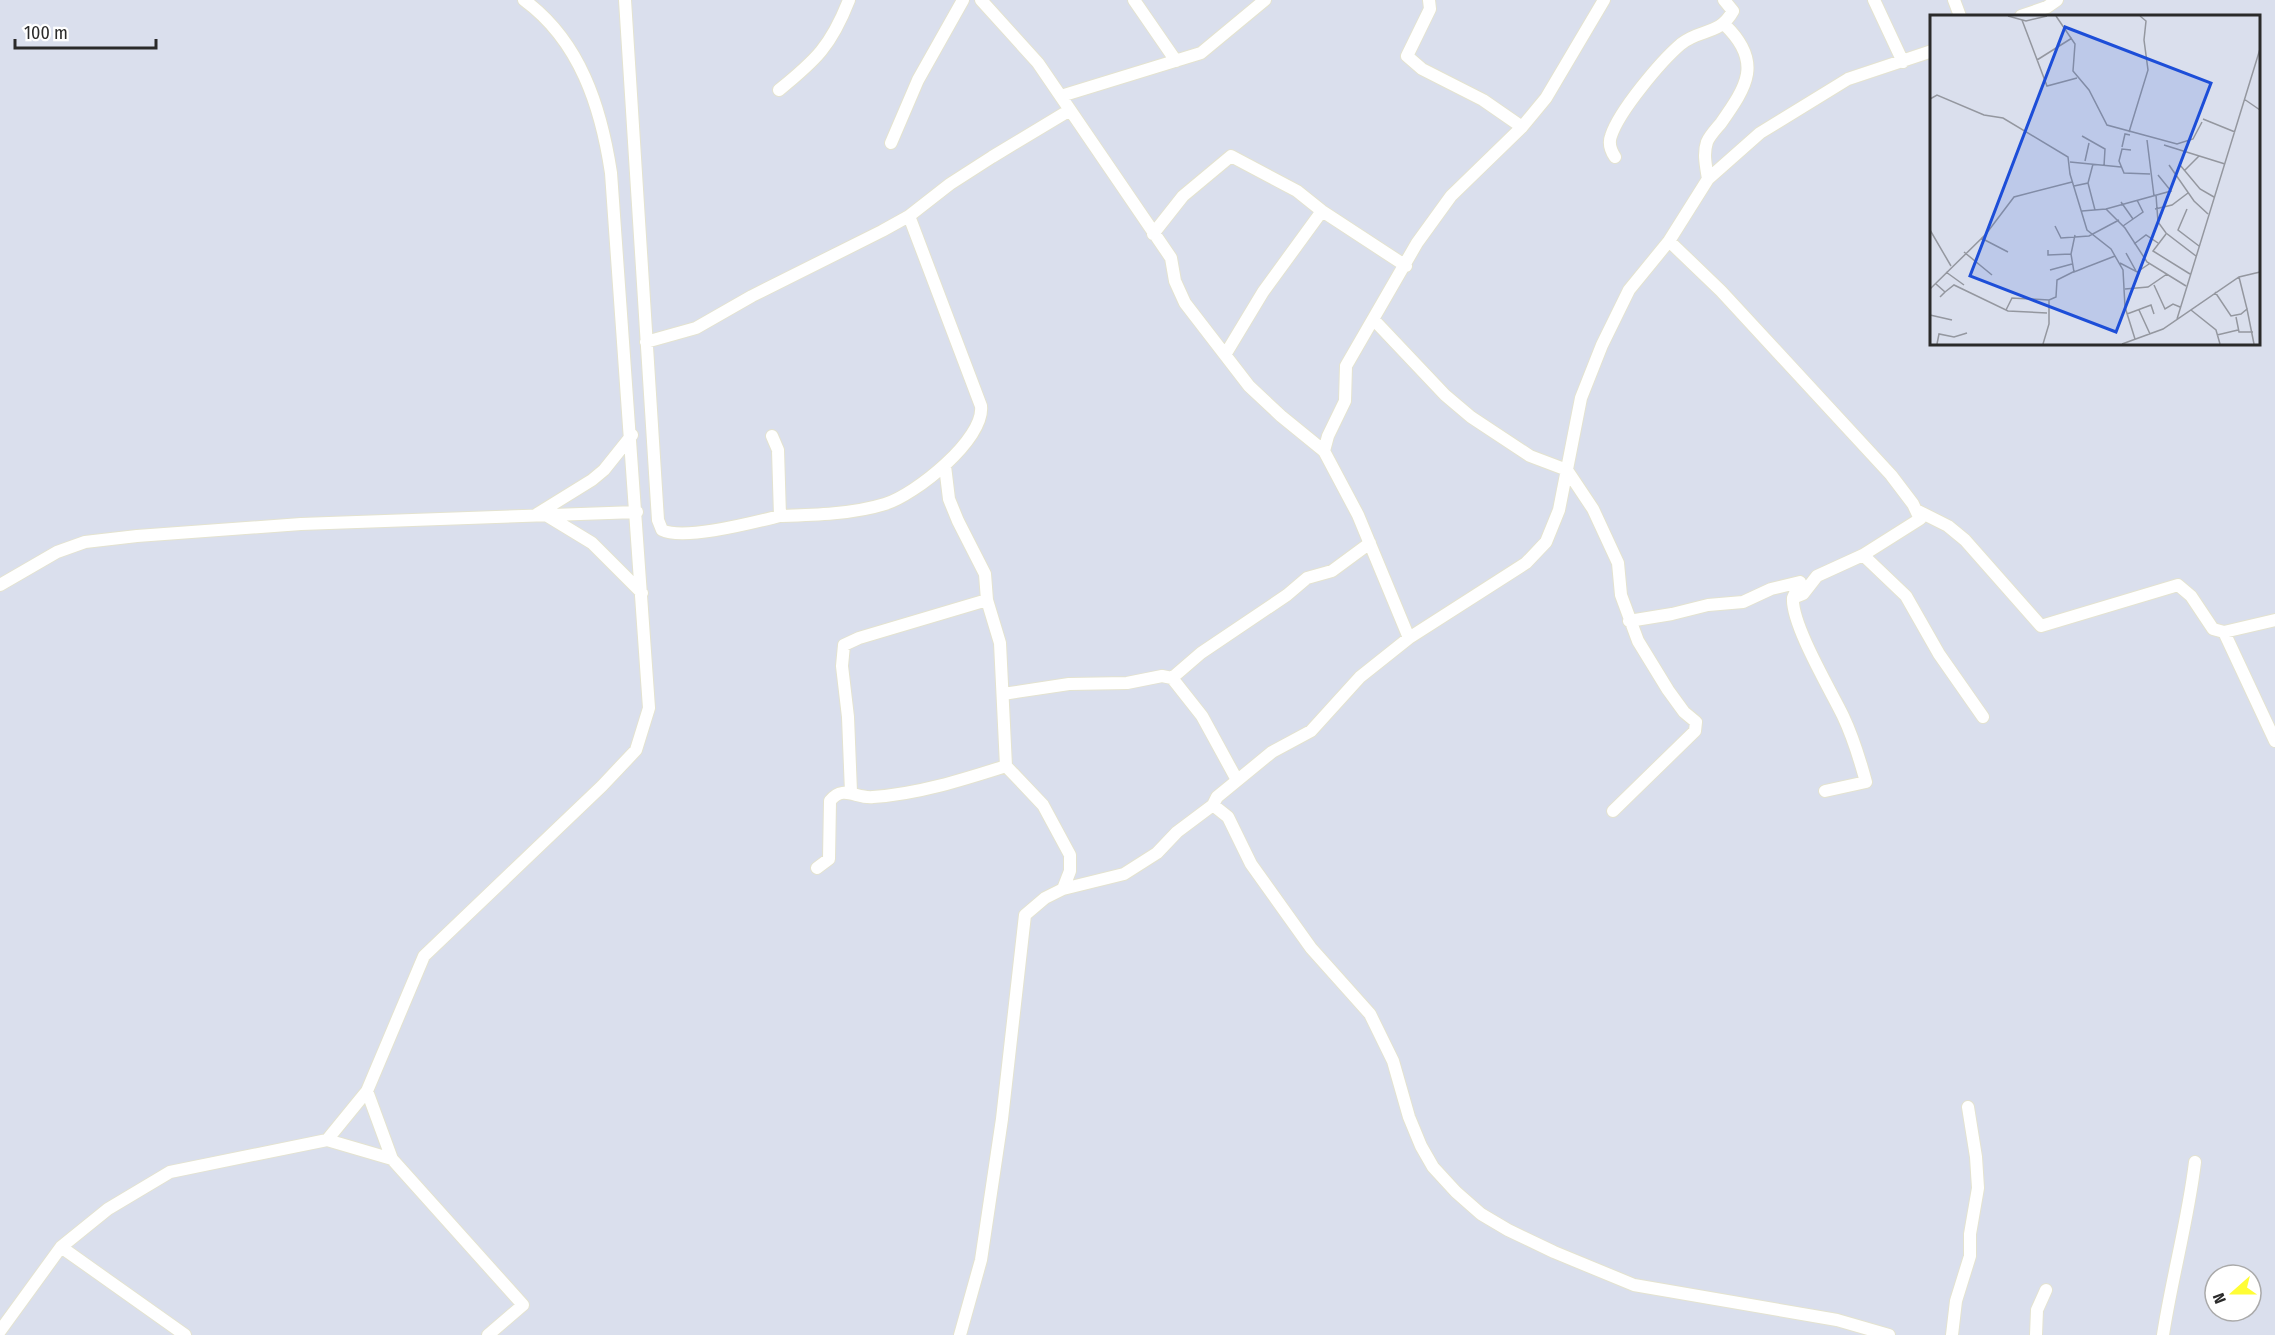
<svg xmlns="http://www.w3.org/2000/svg" width="2275" height="1335" viewBox="0 0 2275 1335" font-family="'Fira Sans Condensed',sans-serif">
<style>
.lines{fill:none;stroke-linecap:round;stroke-linejoin:round}
.street-casing{stroke:#e4e3d0;stroke-width:14}
.street{stroke:#fff;stroke-width:12}
.inset-road{fill:none;stroke:#94979f;stroke-width:1.5}
.view{fill:#1d4ed8;fill-opacity:0.15;stroke:#1d4ed8;stroke-width:3}
.inset-edge{fill:none;stroke:#2a2a2a;stroke-width:3}
</style>
<rect width="100%" height="100%" fill="#dadfed"/>
<g class="lines">
<defs>
<path id="street" d="M625 0 658 520 662 530C684 541 755 522 780 516
M981 0 1038 63 1171 258 1175 281 1185 303 1249 386 1281 416 1324 451 1358 515 1409 638
M1134 0 1176 61
M1429 0 1430 9 1407 56 1422 69 1483 100 1522 127
M1874 0 1903 62
M1954 0 1960 16
M2021 16 2047 7 2057 0
M779 90C816 60 831 46 849 0
M1061 96 1201 53 1265 0
M891 143 918 80 963 0
M1615 157C1611 151 1608 144 1611 136 1619 111 1661 61 1681 44 1701 28 1719 36 1733 11L1724 0
M1708 179C1706 166 1703 154 1707 142 1710 135 1717 128 1721 123 1747 86 1763 62 1725 25
M1153 234 1183 196 1231 156 1297 191 1322 211 1406 266
M1374 320 1445 395 1471 417 1530 456 1567 470 1593 509 1618 563 1621 595 1638 641 1668 690 1684 712 1696 722 1695 731 1613 811
M646 342 696 328 752 296 882 231 909 216 950 184 992 157 1070 110
M1225 355 1263 292 1322 211
M772 436 778 450 780 516C814 515 853 514 885 504 915 495 985 439 981 406L909 216
M1324 451 1328 436 1345 401 1346 366 1417 243 1451 196 1522 127 1546 98 1604 0
M945 466 949 499 958 521 985 574 987 600 1000 643 1006 766 1043 805 1070 855V871L1063 889
M1916 510 1948 526 1965 540 2041 626 2178 585 2191 596 2213 629 2224 632 2275 620
M537 514 592 480 604 470 632 435
M546 515 592 543 642 593
M1863 555 1906 596 1939 654 1983 717
M0 585 57 552 85 542 137 536 301 524 637 512
M1793 598C1791 624 1831 691 1843 716 1853 737 1860 760 1866 782L1825 791
M1629 621 1672 614 1708 605 1743 602 1771 589 1800 582 1793 598 1803 594 1817 576 1863 555 1920 519 1913 504 1891 475 1721 291 1669 241
M2224 632 2275 741
M1172 678 1201 653 1287 595 1307 578 1332 571 1370 543
M1003 694 1069 684 1127 683 1162 676 1172 678 1202 716 1237 780
M851 792 848 717 842 666 844 645 859 638 987 600
M1213 805 1228 817 1251 864 1311 948 1370 1014 1393 1061 1409 1117 1421 1146 1433 1167 1456 1192 1481 1214 1508 1230 1554 1252 1634 1285 1837 1320 1889 1335
M817 868 829 859 830 801C843 784 856 799 873 797 918 794 962 780 1006 766
M367 1091 392 1159 523 1305 488 1335
M327 1140 392 1159
M61 1247 185 1335
M0 1331 61 1247 108 1209 170 1172 327 1140 367 1091 424 956 602 786 636 750 649 708 611 173C601 107 580 41 524 0
M960 1335 981 1260 1002 1119 1025 915 1045 898 1063 889 1124 874 1157 853 1177 832 1213 805 1217 797 1272 752 1311 731 1360 677 1409 638 1526 563 1546 542 1559 510 1581 398 1602 345 1629 290 1669 241 1708 179 1760 133 1848 79 1932 51
M1952 1335 1956 1301 1970 1256V1234L1978 1188 1976 1157 1968 1107
M2036 1335 2037 1310 2046 1290
M2163 1335C2172 1277 2188 1220 2195 1162"/>
</defs>
<use href="#street" class="street-casing"/>
<use href="#street" class="street"/>
</g>
<g transform="translate(1930 15)">
<rect width="330" height="330" fill="#dadfed"/>
<path class="inset-road" d="M78 1 96 6 117 1M126 1 145 29 143 56 159 75 177 110 247 129 263 124 272 107M92 5 117 71 147 63M107 45 142 23M0 84 7 80 54 100 73 103 138 142 140 159 157 215 181 234 193 255 195 292 205 324M314 84 330 95M273 104 305 117M199 117 218 55 214 25 216 6 210 1M152 121 175 134 174 151M217 125 224 181M234 130 295 149M192 132 195 119 200 120M201 135 192 134 189 146 194 158 220 159M155 146 159 128M140 147 191 152M239 150 264 186 278 199M250 150 270 174 284 182M254 156 269 141M158 168 165 195M144 171 158 168 163 149M226 180 228 207 236 218 266 241M191 187 203 204M176 194 195 213 217 247 256 271M225 194 242 190 258 178M257 194 248 215 269 231M152 196 176 194 241 176 228 160M125 211 131 223 159 221 189 205M193 211 213 197 207 185M0 215 21 251M236 219 223 236 260 259M145 220 141 239 144 257 185 241M51 223 78 237M204 229 216 220 228 228M118 235V240L141 239M34 237 62 260M196 238 206 256M190 248 207 257 219 249M120 255 142 249M16 257 34 270M6 269 15 277 10 282M224 270 235 294 243 289 250 292M0 274 56 219 84 182 142 167M195 274 218 272 237 259M15 277 24 270 78 296 117 298M285 277 301 301 311 299 317 294 309 262M317 294 324 329M76 295 82 283 119 285M209 295 220 319M261 295 286 315 290 329M197 299 221 290 224 299M0 300 22 305M306 302 309 317H323M247 304 330 34M287 320 308 315M7 329 9 319 24 322 37 318M113 329 119 309V285L126 282 127 265 145 256M192 329 233 314 309 262 330 257"/>
<path class="view" d="M135 12 281 68 186 317 40 261Z"/>
<rect width="330" height="330" class="inset-edge"/>
</g>
<g transform="translate(2233 1293) rotate(249)"><circle r="28" fill="#ffffff" stroke="#aaaaaa" stroke-width="1.5"/>
<path d="M0-4.5L10 22L0 15L-10 22Z" fill="#fffd35"/>
<text y="-9" font-size="16" font-weight="bold" text-anchor="middle" fill="#2a2a2a">N</text>
</g>
<path d="M15 39v9h141v-9" fill="none" stroke="#2a2a2a" stroke-width="3"/>
<text x="24" y="39" font-size="18" fill="#2a2a2a" stroke="#ffffff" stroke-width="4.5" paint-order="stroke">100 m</text>
</svg>
